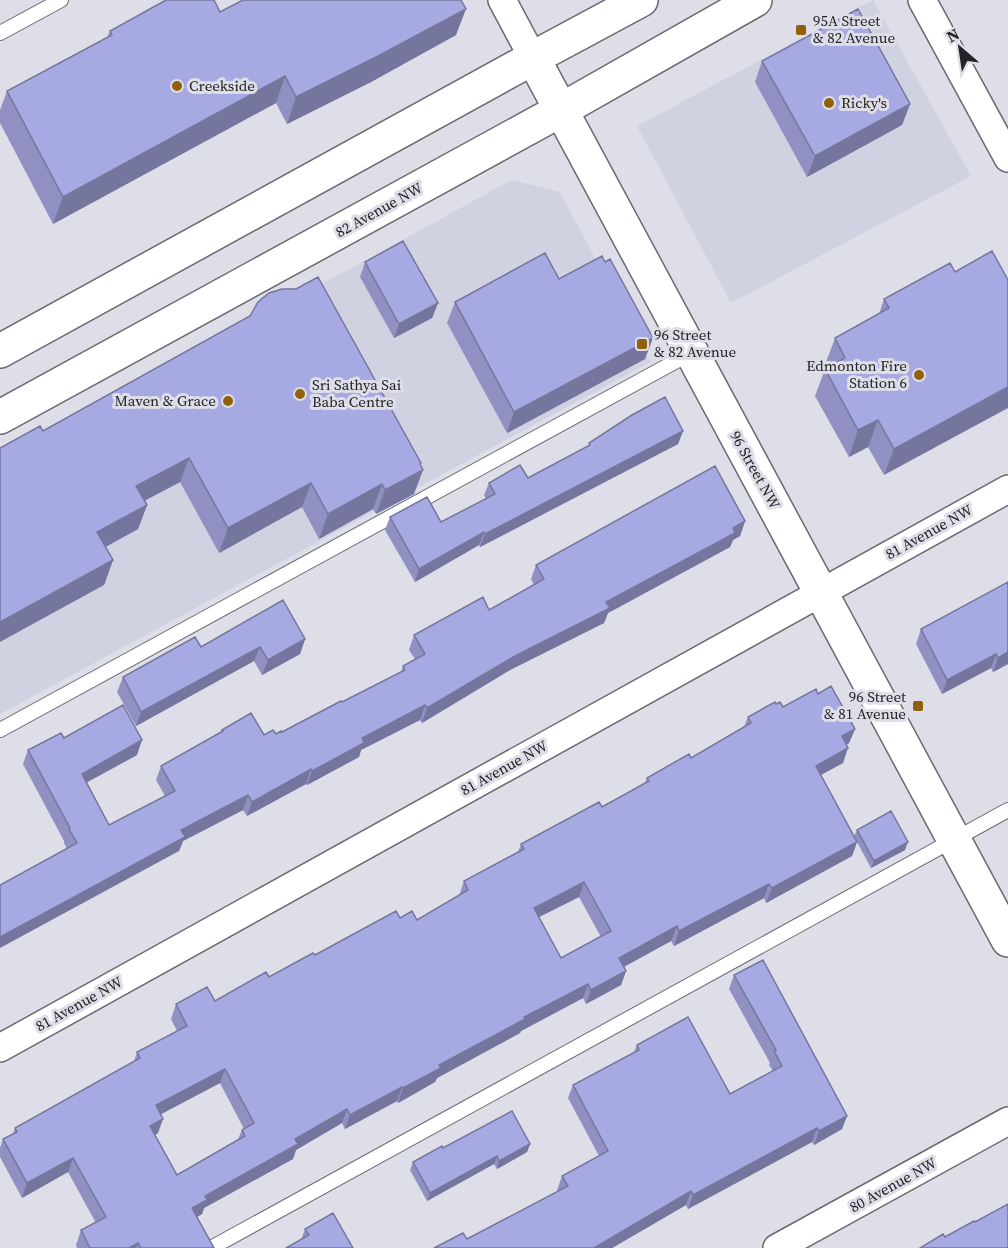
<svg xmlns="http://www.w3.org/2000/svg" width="1008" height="1248" viewBox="0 0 1008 1248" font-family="'Source Serif 4',serif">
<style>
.built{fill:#d0d1e1}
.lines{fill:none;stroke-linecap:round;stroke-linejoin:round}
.service-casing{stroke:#696971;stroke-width:16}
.minor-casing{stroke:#696971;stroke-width:30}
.tertiary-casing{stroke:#696971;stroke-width:36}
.secondary-casing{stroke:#696971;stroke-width:36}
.service{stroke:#fff;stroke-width:14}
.minor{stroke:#fff;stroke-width:27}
.tertiary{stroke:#fff;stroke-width:33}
.secondary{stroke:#fff;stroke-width:33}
.wall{fill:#9091c2;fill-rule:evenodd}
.shaded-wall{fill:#75769e}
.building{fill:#a7a9e2;stroke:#75769e;stroke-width:1.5;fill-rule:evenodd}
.poi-dot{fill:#91600d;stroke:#dddee7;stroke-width:2}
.labels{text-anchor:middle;stroke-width:6;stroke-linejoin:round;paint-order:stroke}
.poi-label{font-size:15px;fill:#242427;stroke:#dddee7;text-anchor:start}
.street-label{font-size:15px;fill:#242427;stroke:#dddee7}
</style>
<rect width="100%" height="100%" fill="#dddee7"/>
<path class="built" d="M873 0 971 176 731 303 637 126Z
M512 180 560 192 650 362 0 714V460Z"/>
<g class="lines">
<defs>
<path id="service" d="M0 33 61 0
M0 730 691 353
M211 1248 1008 810"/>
<path id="minor" d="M502 0 533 58
M922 0 1008 158
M0 1048 1008 489
M777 1248 1008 1121"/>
<path id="tertiary" d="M533 58 1008 940"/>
<path id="secondary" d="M0 351 533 58 641 0
M0 417 561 110 755 0"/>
</defs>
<use href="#service" class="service-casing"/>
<use href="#minor" class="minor-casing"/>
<use href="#tertiary" class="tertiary-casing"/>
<use href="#secondary" class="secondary-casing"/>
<use href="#service" class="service"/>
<use href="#minor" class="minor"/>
<use href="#tertiary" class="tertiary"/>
<use href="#secondary" class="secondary"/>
</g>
<path class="wall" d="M220 12 456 35 371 82 287 124 276 103 53 224 0 123V110L7 91 107 37 110 31Z
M762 61 910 104 902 125 807 177 755 82Z
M992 251 884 475 868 447 849 457 815 396 825 369 827 368 825 365 835 338 879 314 884 299 955 272Z
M365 262 438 303 432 318 394 338 360 277Z
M559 279 645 359 507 433 447 323 455 302Z
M43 431 420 465 414 494 376 514 373 509 319 539 302 507 219 553 180 482 144 501 147 505 138 529 106 547 113 560 104 585Z
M683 431 678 444 480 547 479 545 415 582 385 530 390 517 441 522 486 499 484 495 489 483 528 478 588 446 589 443Z
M745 521 740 536 733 540 730 547 608 613 604 623 510 670 422 723 420 720 361 750 359 757 307 785 306 784 247 816 243 810 183 841 179 851 67 849 64 843V841L23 764 28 750 64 738 137 755 86 783 109 825 165 796 156 780 161 766 221 732 222 730 264 735 282 732 401 672 403 666 415 659 409 650 414 635 489 610 534 585 531 579 536 565Z
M1008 582V664L993 672 991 668 942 694 916 644 921 629Z
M305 639 300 654 262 675 254 661 136 726 117 692 123 677 201 647Z
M818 694 855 729 849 743 846 745 843 763 821 775 854 836 857 830 905 850 871 868 857 842 852 856 766 903 764 898 674 946 671 941 624 967 626 971 621 985 586 1004 583 998 521 1031 520 1033 437 1078 435 1082 398 1103 397 1101 345 1129 342 1123 296 1150 293 1159 204 1208 202 1214 197 1217 214 1248H77L76 1245 81 1230 96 1223 68 1172 22 1198 0 1157V1148L3 1139 13 1134 15 1128 134 1062 137 1052 177 1031 171 1019 176 1004 215 1001 269 977 315 955 400 918 417 920 459 896 464 881 518 852 521 844 602 807 645 783 647 778 691 758 744 727 748 717 776 704 783 707ZM579 897 601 937 561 958 539 917ZM220 1083 244 1129 242 1130 238 1139 177 1175 155 1135 158 1133 161 1114Z
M734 975 847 1116 842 1129 814 1145 812 1142 688 1209 686 1205 612 1248H434L467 1239 558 1191 557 1190 562 1176 599 1156 568 1098 573 1085 634 1052 637 1045 730 1094 773 1071 769 1065 770 1063 729 989Z
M530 1144 527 1152 497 1169 494 1164 427 1201 410 1170 413 1162 443 1148Z
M305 1229 353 1248 301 1240Z"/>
<path class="shaded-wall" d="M466 9 456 35 371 82 287 124 296 97Z
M285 76 276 103 53 224 63 197Z
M910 104 902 125 807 177 815 156Z
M438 303 432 318 394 338 399 324Z
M653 338 645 359 507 433 514 412Z
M1008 387V408L884 475 894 449Z
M878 420 868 447 849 457 858 430Z
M683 431 678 444 480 547 485 534Z
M189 458 180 482 127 510 136 486Z
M421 463 418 472 423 470 414 494 376 514 385 490Z
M311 483 302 507 219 553 228 528Z
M382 484 373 509 319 539 328 514Z
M147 505 138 529 88 556 97 532Z
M745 521 740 536 733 540 730 547 608 613 604 623 510 670 422 723 427 708Z
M484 532 479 545 415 582 419 569Z
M113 560 104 585 0 642V622Z
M305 639 300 654 262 675 268 660Z
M260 647 254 661 136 726 141 712Z
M1008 652V664L993 672 998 658Z
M996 654 991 668 942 694 947 680Z
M425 705 420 720 361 750 359 757 307 785 312 771 362 738Z
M855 729 849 743 836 750 842 736Z
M142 740 137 755 76 788 82 774Z
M848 748 843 763 811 780 816 766Z
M311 769 306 784 247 816 252 802Z
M248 795 243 810 183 841 179 851 0 948V937L181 830Z
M857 842 852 856 766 903 772 888Z
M908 842 905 850 871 868 874 861Z
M584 882 579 897 529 922 534 908Z
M769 884 764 898 674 946 679 931Z
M677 926 671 941 614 972 619 958Z
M626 971 621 985 586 1004 591 990Z
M588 984 583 998 521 1031 520 1033 437 1078 435 1082 398 1103 403 1088 439 1065 524 1017Z
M225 1069 220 1083 150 1120 156 1105Z
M402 1087 397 1101 345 1129 350 1115Z
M347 1109 342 1123 296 1150 293 1159 204 1208 202 1214 187 1222 192 1208 205 1196 295 1139Z
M847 1116 842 1129 814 1145 819 1131Z
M163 1119 158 1133 145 1141 150 1126Z
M817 1128 812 1142 688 1209 693 1195Z
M530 1144 527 1152 497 1169 499 1161Z
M497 1156 494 1164 427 1201 430 1193Z
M73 1158 68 1172 22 1198 27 1183Z
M691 1191 686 1205 612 1248H594Z
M138 1243 136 1248H129Z"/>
<path class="building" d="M166 0H214L220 12 243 0H461L466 9 380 55 296 97 285 76 63 197 7 91 112 35 110 31Z
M858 9 910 104 815 156 762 61Z
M403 241 438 303 399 324 365 262Z
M992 251 1008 280V387L894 449 878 420 858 430 825 369 845 358 835 338 889 308 884 299 950 263 955 272Z
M545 253 559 279 602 256 605 262 610 259 653 338 514 412 455 302Z
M318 277 421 463 420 464 423 470 385 490 382 484 328 514 311 483 228 528 189 458 136 486 147 505 97 532 113 560 0 622V448L40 426 43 431 250 316 258 302 269 293 282 289H296Z
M665 397 683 431 485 534 484 532 419 569 390 517 427 497 441 522 495 494 489 483 520 465 528 478 590 445 589 443 632 415Z
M715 466 745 521 733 528 735 533 606 602 610 608 515 656 427 708 425 705 362 738 364 743 312 771 311 769 252 802 248 795 181 830 185 837 0 937V885L77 843 69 829 70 828 28 750 61 733 64 738 123 705 142 740 82 774 109 825 175 791 161 766 223 731 222 730 251 713 264 735 273 730 276 734 281 731 282 732 341 701 342 702 405 670 403 666 425 654 414 635 483 597 489 610 544 579 536 565Z
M1008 582V652L998 658 996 654 947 680 921 629Z
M283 600 305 639 268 660 260 647 141 712 123 677 195 637 201 647Z
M831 686 855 729 842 736 848 748 816 766 857 842 772 888 769 884 679 931 677 926 619 958 626 971 591 990 588 984 524 1017 525 1019 439 1065 441 1068 403 1088 402 1087 350 1115 347 1109 295 1139 298 1144 205 1196 207 1200 192 1208 214 1248H141L138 1243 129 1248H90L81 1230 106 1217 73 1158 27 1183 3 1139 17 1132 15 1128 140 1058 137 1052 187 1026 176 1004 207 987 215 1001 266 972 269 977 313 953 315 955 396 911 400 918 412 911 417 920 468 890 464 881 524 849 521 844 599 802 602 807 649 781 647 778 689 754 691 758 751 723 748 717 775 702 776 704 780 702 783 707 816 689 818 694ZM584 882 611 931 561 958 534 908ZM225 1069 254 1123 242 1130 245 1136 177 1175 150 1126 163 1119 156 1105Z
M891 811 908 842 874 861 857 830Z
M763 960 847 1116 819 1131 817 1128 693 1195 691 1191 594 1248H434L463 1233 467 1239 568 1186 562 1176 608 1151 573 1085 639 1050 637 1045 688 1017 730 1094 782 1066 774 1051 776 1050 734 975Z
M512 1111 530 1144 499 1161 497 1156 430 1193 413 1162 442 1146 443 1148Z
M1008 1204V1248H920L943 1234 945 1237 974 1221 975 1222Z
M333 1213 353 1248H286L309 1235 305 1229Z"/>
<g class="poi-dot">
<rect x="795" y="24" width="12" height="12" rx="3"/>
<circle cx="177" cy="86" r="6"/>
<circle cx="829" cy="103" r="6"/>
<rect x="636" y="338" width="12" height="12" rx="3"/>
<circle cx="919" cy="375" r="6"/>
<circle cx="300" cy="394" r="6"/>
<circle cx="228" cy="401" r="6"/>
<rect x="912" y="700" width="12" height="12" rx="3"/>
</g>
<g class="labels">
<g class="poi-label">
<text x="813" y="26">95A Street<tspan x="813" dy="17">&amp; 82 Avenue</tspan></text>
<text x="189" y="91">Creekside</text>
<text x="841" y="108">Ricky's</text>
<text x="654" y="340">96 Street<tspan x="654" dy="17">&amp; 82 Avenue</tspan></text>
<text x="907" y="371" text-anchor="end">Edmonton Fire<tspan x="907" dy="17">Station 6</tspan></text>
<text x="312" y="390">Sri Sathya Sai<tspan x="312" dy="17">Baba Centre</tspan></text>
<text x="216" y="406" text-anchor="end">Maven &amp; Grace</text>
<text x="906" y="702" text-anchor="end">96 Street<tspan x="906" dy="17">&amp; 81 Avenue</tspan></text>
</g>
<g class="street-label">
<text transform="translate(379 210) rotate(-29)" y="5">82 Avenue NW</text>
<text transform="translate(755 470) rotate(61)" y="5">96 Street NW</text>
<text transform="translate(929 532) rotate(-29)" y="5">81 Avenue NW</text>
<text transform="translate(504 768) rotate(-29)" y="5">81 Avenue NW</text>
<text transform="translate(79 1004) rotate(-29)" y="5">81 Avenue NW</text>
<text transform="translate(893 1185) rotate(-29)" y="5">80 Avenue NW</text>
</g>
</g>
<g transform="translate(960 48) rotate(331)" stroke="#dddee7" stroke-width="4.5" paint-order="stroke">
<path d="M0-4.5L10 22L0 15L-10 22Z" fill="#242427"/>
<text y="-9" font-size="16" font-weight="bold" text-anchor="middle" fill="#242427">N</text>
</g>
</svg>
